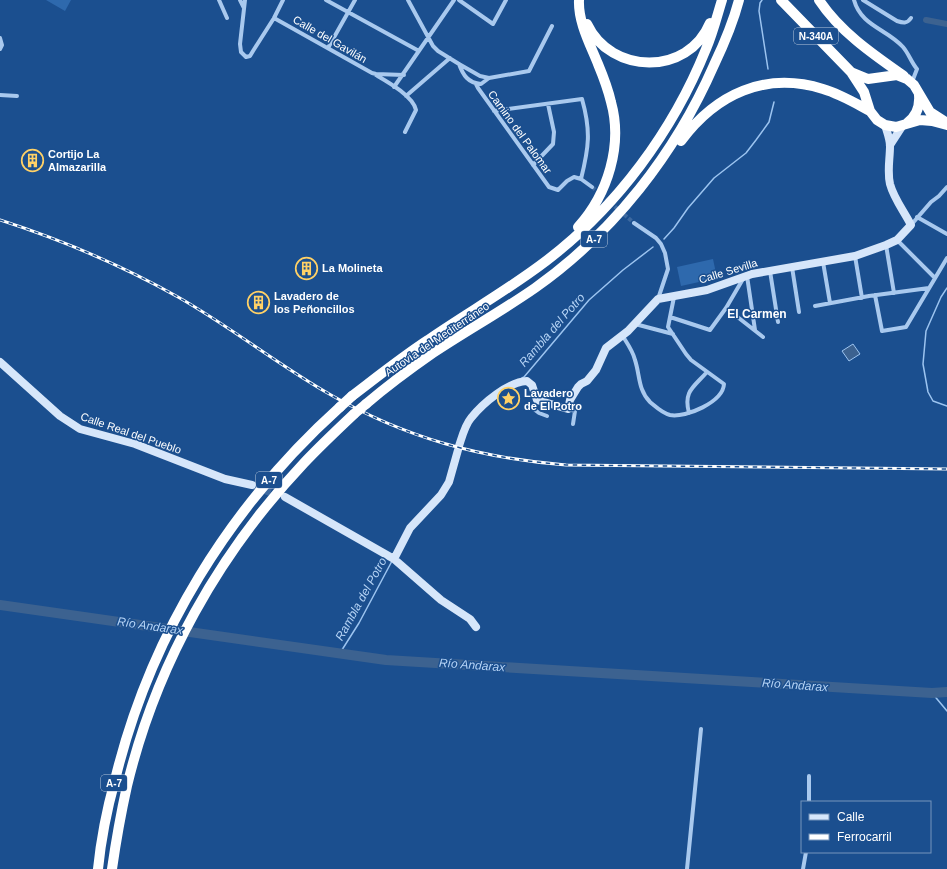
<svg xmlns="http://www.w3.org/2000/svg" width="947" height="869" viewBox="0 0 947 869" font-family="Helvetica,sans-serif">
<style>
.green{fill:#2e69ad}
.water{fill:#3c6290;stroke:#9cc4f0}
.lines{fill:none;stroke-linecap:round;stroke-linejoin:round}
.stream{stroke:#9cc4f0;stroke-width:1.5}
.canal{stroke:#3c6290;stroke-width:6}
.river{stroke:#3c6290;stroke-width:10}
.street-tunnel{stroke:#3d69a0;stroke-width:4;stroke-dasharray:4 2;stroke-linecap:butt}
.secondary-tunnel{stroke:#3d69a0;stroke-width:8;stroke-dasharray:8 4;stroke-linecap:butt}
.street{stroke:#a9c9ee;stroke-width:4}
.secondary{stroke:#d6e6fa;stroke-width:8}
.highway{stroke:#fff;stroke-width:10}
.rail-casing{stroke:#fff;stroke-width:3}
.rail{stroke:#1b4f8f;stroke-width:1.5;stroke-dasharray:4.5;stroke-linecap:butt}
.highway-bridge{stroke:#fff;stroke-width:10}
.labels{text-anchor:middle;stroke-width:3;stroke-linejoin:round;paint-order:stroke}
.shield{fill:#1b4f8f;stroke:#bbcadd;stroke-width:1}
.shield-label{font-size:10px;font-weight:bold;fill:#fff}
.street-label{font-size:11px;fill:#fff;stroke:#1b4f8f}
.poi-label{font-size:11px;font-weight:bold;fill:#fff;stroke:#1b4f8f;text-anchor:start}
.neighbourhood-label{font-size:12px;font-weight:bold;fill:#fff;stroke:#1b4f8f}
.water-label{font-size:12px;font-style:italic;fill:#b5d3f5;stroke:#1b4f8f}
</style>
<rect width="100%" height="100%" fill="#1b4f8f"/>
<path class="green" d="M46 0H71L65 11Z
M713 259 717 278 681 286 677 267Z"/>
<path class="water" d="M853 344 860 354 849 361 842 351Z"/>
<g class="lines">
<path class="stream" d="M762 0 760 3 759 11 768 69
M664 239 674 228 688 208 714 178 746 153 756 140 769 122 774 102
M947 288 941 297 926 331 923 364 928 392 933 401 947 406
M522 378 524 377 589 300 623 270 653 247
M340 653 359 623 392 561
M932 693 947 711"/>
<path class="canal" d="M926 20 947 24"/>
<path class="river" d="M0 605 386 660 932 693 947 692"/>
<path class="street-tunnel" d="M592 187 634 223"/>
<path class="secondary-tunnel" d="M252 485 280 496"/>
<path class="street" d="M219 0 227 18
M240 0 244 8
M245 0 240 44 241 52 246 57 250 56 253 51 274 18 283 0
M326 0 419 51
M408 0 433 46 438 51 459 64 480 76 489 78 529 71 552 26
M459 0 493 24 506 0
M854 0C861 26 887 29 903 47 909 54 911 62 917 69L912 82
M863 0 897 21C903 23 907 24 911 18
M274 18 372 73 376 74 404 75
M0 38 2 45 0 49
M328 48 355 0
M459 64C463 75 468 83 481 84L489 78
M376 75C388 82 413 96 416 110L405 132
M476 84 478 88 549 187 558 190 567 181 574 177 581 179 592 187
M394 87 454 0
M0 95 17 96
M406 96 450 58
M494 111 582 99C591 131 589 147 581 179
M533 165 553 144 554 132 548 104
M917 217 947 234
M634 223 656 238 661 244 665 253 668 269 658 299
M911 225 931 202 939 196 947 187
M897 240 935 278
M886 245 894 293
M855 256 862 298
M823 262 830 303
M792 267 799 312
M770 271 778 322
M747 276 755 330
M875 295 882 331 906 327 947 258
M815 306 869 296 929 288
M726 308 763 337
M670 317 710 330 726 308 743 279
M635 324 673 334
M622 335C627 343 633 351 635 360 640 375 638 390 650 402 656 407 662 413 670 415 686 418 723 402 724 384L691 360 686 354 668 327 674 297
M568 409 575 411 573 424
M535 410 539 413 547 416
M689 413C683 391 694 387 707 372
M809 802V776
M687 869 701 729
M803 869 806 852"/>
<path class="secondary" d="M890 145 903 125
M0 362 60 416 80 429 135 444 225 479 252 485
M459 446C462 437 465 425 471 418 483 403 508 382 527 381L532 385 537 400 568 409 570 400 578 387 581 384 587 381 596 370 606 348 628 331 658 299 707 290 752 274 855 256 886 245 897 240 911 225C904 211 894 199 890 184 887 171 890 159 890 146 890 139 887 132 885 125
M285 497 394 559 441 600 470 619 476 627
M394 559 410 528 441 495 449 482 458 450"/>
<path class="highway" d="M781 0 851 72 864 92 870 111 877 120 885 125 896 127 920 120 932 121 947 125
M819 0C840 32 874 55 904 76
M587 24C611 75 688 76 710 23
M851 72 868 79 897 75 907 79 914 85 930 112 944 121
M907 123C917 116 920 107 919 95
M681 141C716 94 765 71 823 89 840 94 855 103 870 111
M578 227C608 194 623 145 611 102 608 89 603 76 598 64 590 44 578 22 579 0
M352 396C377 377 402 357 428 340 467 313 508 290 546 261 617 207 673 131 706 49 713 33 717 16 722 0
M366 404C387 386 410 369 433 353 466 331 502 311 535 288 614 232 675 154 714 65 724 44 733 23 739 0
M98 869C101 839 107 809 115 780 150 635 230 506 340 407
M112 869C116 841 121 813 127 786 156 665 219 553 304 463 320 446 337 430 354 414"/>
<defs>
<path id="rail" d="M0 220C62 240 121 265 178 297 231 327 278 365 331 395 406 438 480 458 566 465L947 469"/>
</defs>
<use href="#rail" class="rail-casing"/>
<use href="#rail" class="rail"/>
<path class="highway-bridge" d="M340 407 352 396
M354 414 366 404"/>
</g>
<defs>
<symbol id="building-ring" viewBox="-11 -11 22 22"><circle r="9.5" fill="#1b4f8f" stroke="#ffd166" stroke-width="1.5"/><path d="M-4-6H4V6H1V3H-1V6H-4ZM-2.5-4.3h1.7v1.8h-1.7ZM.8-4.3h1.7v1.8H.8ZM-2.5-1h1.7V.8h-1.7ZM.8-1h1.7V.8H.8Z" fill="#ffd166"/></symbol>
<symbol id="sight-ring" viewBox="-11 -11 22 22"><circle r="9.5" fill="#1b4f8f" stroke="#ffd166" stroke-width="1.5"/><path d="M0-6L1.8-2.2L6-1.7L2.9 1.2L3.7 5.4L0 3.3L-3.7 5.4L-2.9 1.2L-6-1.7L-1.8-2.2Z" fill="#ffd166"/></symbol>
</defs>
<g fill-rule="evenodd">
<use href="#building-ring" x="20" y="148" width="25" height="25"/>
<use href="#building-ring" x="294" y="256" width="25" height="25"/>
<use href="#building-ring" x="246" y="290" width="25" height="25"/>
<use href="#sight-ring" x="496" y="386" width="25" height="25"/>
</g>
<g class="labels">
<g class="shield">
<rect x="794" y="28" width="44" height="16" rx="3"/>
<rect x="581" y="231" width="26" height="16" rx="3"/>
<rect x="256" y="472" width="26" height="16" rx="3"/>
<rect x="101" y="775" width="26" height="16" rx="3"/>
</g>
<g class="shield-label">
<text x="816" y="40">N-340A</text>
<text x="594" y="243">A-7</text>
<text x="269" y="484">A-7</text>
<text x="114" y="787">A-7</text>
</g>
<g class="street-label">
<text transform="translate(330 39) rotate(30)" y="4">Calle del Gavilán</text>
<text transform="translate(520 132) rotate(54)" y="4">Camino del Palomar</text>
<text transform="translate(728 271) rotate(-17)" y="4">Calle Sevilla</text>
<text transform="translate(437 339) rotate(-34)" y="4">Autovía del Mediterráneo</text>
<text transform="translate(131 433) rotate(19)" y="4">Calle Real del Pueblo</text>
</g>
<g class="poi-label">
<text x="48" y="158">Cortijo La<tspan x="48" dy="13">Almazarilla</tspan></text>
<text x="322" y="272">La Molineta</text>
<text x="274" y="300">Lavadero de<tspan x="274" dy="13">los Peñoncillos</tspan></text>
<text x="524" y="397">Lavadero<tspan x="524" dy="13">de El Potro</tspan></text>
</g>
<g class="neighbourhood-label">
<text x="757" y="318">El Carmen</text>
</g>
<g class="water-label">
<text transform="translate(552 330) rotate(-49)" y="4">Rambla del Potro</text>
<text transform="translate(361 599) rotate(-61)" y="4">Rambla del Potro</text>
<text transform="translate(150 626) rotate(8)" y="4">Río Andarax</text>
<text transform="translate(472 665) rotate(4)" y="4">Río Andarax</text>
<text transform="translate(795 685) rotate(4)" y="4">Río Andarax</text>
</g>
</g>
<rect x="801" y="801" width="130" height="52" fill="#1b4f8f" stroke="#7695bc"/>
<rect x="809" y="814" width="20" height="6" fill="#d6e6fa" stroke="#7695bc"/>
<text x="837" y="821" font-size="12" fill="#ffffff">Calle</text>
<rect x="809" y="834" width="20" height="6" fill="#ffffff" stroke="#7695bc"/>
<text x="837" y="841" font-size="12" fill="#ffffff">Ferrocarril</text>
</svg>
